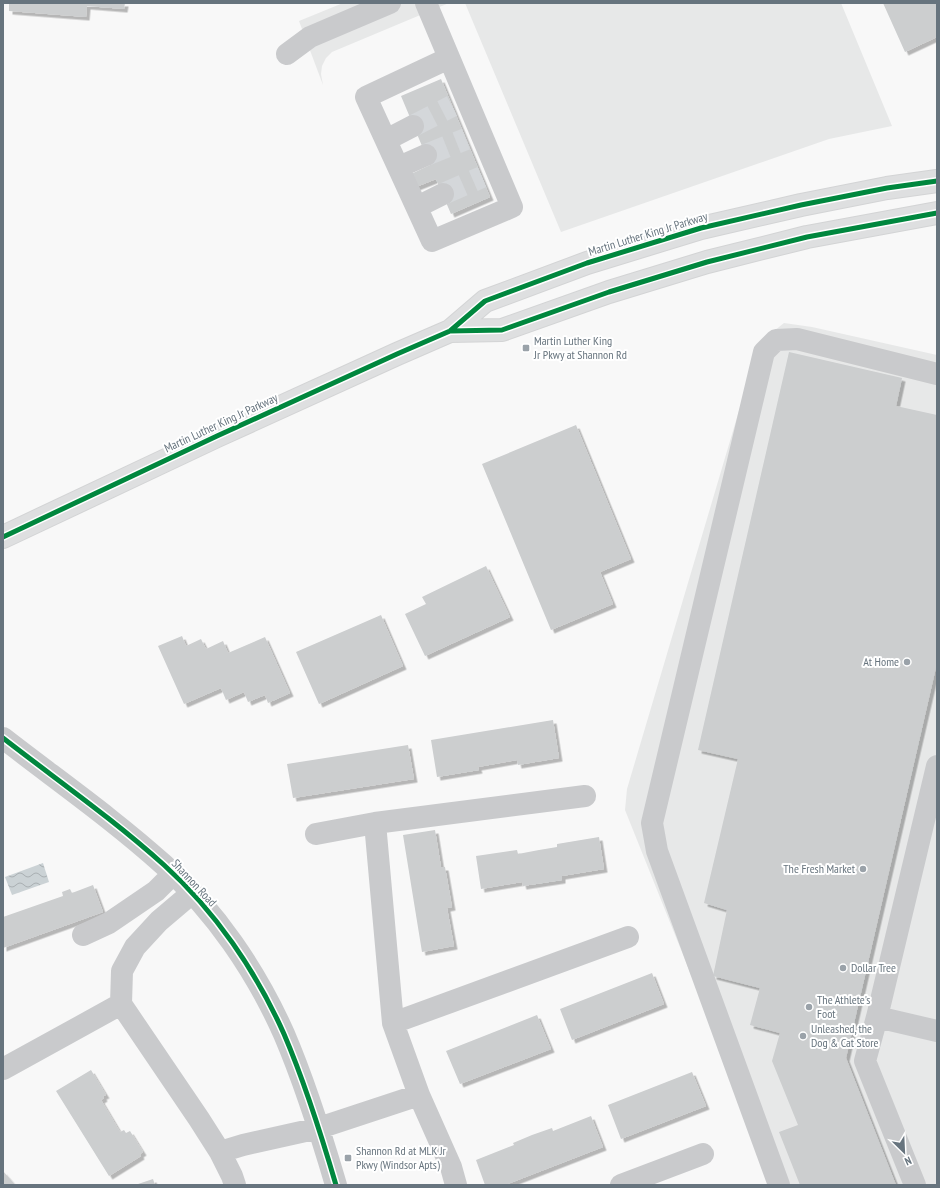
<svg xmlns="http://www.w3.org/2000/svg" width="940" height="1188" viewBox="0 0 940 1188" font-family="'PT Sans Narrow',sans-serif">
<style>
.built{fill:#e7e8e8}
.water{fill:url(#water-waves)}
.building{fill:#cccecf;filter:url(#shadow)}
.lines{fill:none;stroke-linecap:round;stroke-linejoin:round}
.minor-tunnel{stroke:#d4d7da;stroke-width:22;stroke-dasharray:22 11;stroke-linecap:butt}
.major-casing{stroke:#d3d4d5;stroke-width:24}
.minor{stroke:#c9cacc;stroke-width:22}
.major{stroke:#dedfe0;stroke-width:22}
.cycleway-casing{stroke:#fff;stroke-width:8}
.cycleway{stroke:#00873e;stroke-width:5}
.poi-dot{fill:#9aa2a9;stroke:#fff;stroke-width:1.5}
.labels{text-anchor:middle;stroke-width:4;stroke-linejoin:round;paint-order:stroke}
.street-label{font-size:12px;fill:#67747e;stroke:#fff}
.poi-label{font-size:12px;fill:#67747e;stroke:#fff;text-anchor:start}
</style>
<defs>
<pattern id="water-waves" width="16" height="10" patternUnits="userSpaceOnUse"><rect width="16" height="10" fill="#cbd2d5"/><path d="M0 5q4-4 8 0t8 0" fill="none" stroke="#a9afb2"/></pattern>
<filter id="shadow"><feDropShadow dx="3.5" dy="3.5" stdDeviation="0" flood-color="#0004"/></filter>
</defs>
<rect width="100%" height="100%" fill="#f8f8f8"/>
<path class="built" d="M343 3H449L332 52 326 58 322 66 321 74 323 85 299 21Z
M465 3H841L892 126 829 139 561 232Z
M784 323 812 327 937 355V1185H773L742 1102 625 810 627 789 759 343Z"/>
<path class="water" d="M43 863 49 882 12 895 5 877Z"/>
<path class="building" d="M9 3H125L124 9 87 6 86 17 9 11Z
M883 3H937V37L905 52Z
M441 79 490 197 451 214 436 179 416 187 411 174 430 165 401 96Z
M789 352 902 378 896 406 937 415V663L846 1058 896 1185H800L779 1132 798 1125 772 1061 780 1033 750 1025 760 988 713 976 727 910 704 903 738 759 698 750Z
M576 425 631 559 600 572 613 604 551 630 482 464Z
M486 566 510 617 425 656 405 614 426 604 422 597Z
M381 615 403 666 319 704 296 652Z
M182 636 186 646 201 639 206 649 223 641 228 653 265 637 290 693 268 703 265 695 248 702 244 692 226 700 221 688 184 704 158 646Z
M553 720 559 758 518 765 517 760 478 767 479 770 437 777 431 740Z
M408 745 414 779 293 798 287 764Z
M435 830 441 867H445L452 907 447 908 454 946 422 952 403 835Z
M599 837 604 869 562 876V880L523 886 522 882 481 889 476 856 517 850 518 854 539 850 557 847V844Z
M93 885 103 912 3 948V917L63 896 62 892 70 889 72 893Z
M652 973 664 1004 572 1040 560 1009Z
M537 1015 551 1049 460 1084 446 1051Z
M91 1070 106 1095 103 1096 104 1098 101 1100 120 1132 124 1130 126 1133 130 1131 143 1152 140 1154 141 1156 109 1176 56 1091Z
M692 1072 706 1106 621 1139 608 1105Z
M591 1116 603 1147 505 1185H485L476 1160 514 1145 513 1143 532 1135 552 1128 553 1131Z
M3 1171 10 1179 15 1185H3Z
M153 1179 155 1185H135Z"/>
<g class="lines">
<path class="minor-tunnel" d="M413 126 452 106
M426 155 466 139
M443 194 482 177"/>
<defs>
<path id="major" d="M450 331 502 330 609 292 707 262 807 237 937 213
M3 537 217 436 397 354 450 331 485 301 587 263 701 228 801 205 887 188 937 181"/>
</defs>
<use href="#major" class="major-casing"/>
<path class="minor" d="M426 3 512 207 432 241 366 97 449 58
M287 54 310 37 390 3
M386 140 413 126
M399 167 426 155
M417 207 443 194
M3 738C57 780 113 819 164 865 215 911 256 971 284 1034 305 1083 321 1134 336 1185
M937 766 877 1017 937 1031
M375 823 393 1023 419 1095 451 1167 456 1185
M316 834 375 823 585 796
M83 935 109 923 156 891 173 874
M121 1004 122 971 135 947 159 921 192 893
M877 1017 865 1061 915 1185
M393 1023 628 937
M3 1069 121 1004 199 1119 220 1152
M235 1185 232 1176 220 1152 243 1145 319 1128 419 1095
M621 1185 703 1154
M779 1185 657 851 652 823 764 352 776 340 797 339 937 374"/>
<use href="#major" class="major"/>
<defs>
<path id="cycleway" d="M450 331 502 330 609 292 707 262 807 237 937 213
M3 537 217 436 397 354 450 331 485 301 587 263 701 228 801 205 887 188 937 181
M3 738C57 780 113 819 164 865 215 911 256 971 284 1034 305 1083 321 1134 336 1185"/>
</defs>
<use href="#cycleway" class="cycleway-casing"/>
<use href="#cycleway" class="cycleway"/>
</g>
<g class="poi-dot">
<rect x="522" y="344" width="8" height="8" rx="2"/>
<circle cx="907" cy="662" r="4"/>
<circle cx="863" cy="869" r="4"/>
<circle cx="843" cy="968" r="4"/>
<circle cx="809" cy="1007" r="4"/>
<circle cx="803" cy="1036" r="4"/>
<rect x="344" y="1154" width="8" height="8" rx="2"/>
</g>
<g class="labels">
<g class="street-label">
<text transform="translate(648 234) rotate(-17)" y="4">Martin Luther King Jr Parkway</text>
<text transform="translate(221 423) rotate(-25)" y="4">Martin Luther King Jr Parkway</text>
<text transform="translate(194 883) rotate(47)" y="4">Shannon Road</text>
</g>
<g class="poi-label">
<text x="534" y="345">Martin Luther King<tspan x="534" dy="14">Jr Pkwy at Shannon Rd</tspan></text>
<text x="899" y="666" text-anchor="end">At Home</text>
<text x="855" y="873" text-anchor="end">The Fresh Market</text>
<text x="851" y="972">Dollar Tree</text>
<text x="817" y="1004">The Athlete's<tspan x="817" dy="14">Foot</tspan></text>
<text x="811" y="1033">Unleashed, the<tspan x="811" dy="14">Dog &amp; Cat Store</tspan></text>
<text x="356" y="1155">Shannon Rd at MLK Jr<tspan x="356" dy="14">Pkwy (Windsor Apts)</tspan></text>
</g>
</g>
<rect width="940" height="1188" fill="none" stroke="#67747e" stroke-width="8"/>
<g transform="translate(904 1152) rotate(156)" stroke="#ffffff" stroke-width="3" paint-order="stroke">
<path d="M0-3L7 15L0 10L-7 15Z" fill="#67747e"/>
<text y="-6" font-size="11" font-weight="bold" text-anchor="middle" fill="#67747e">N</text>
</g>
</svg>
